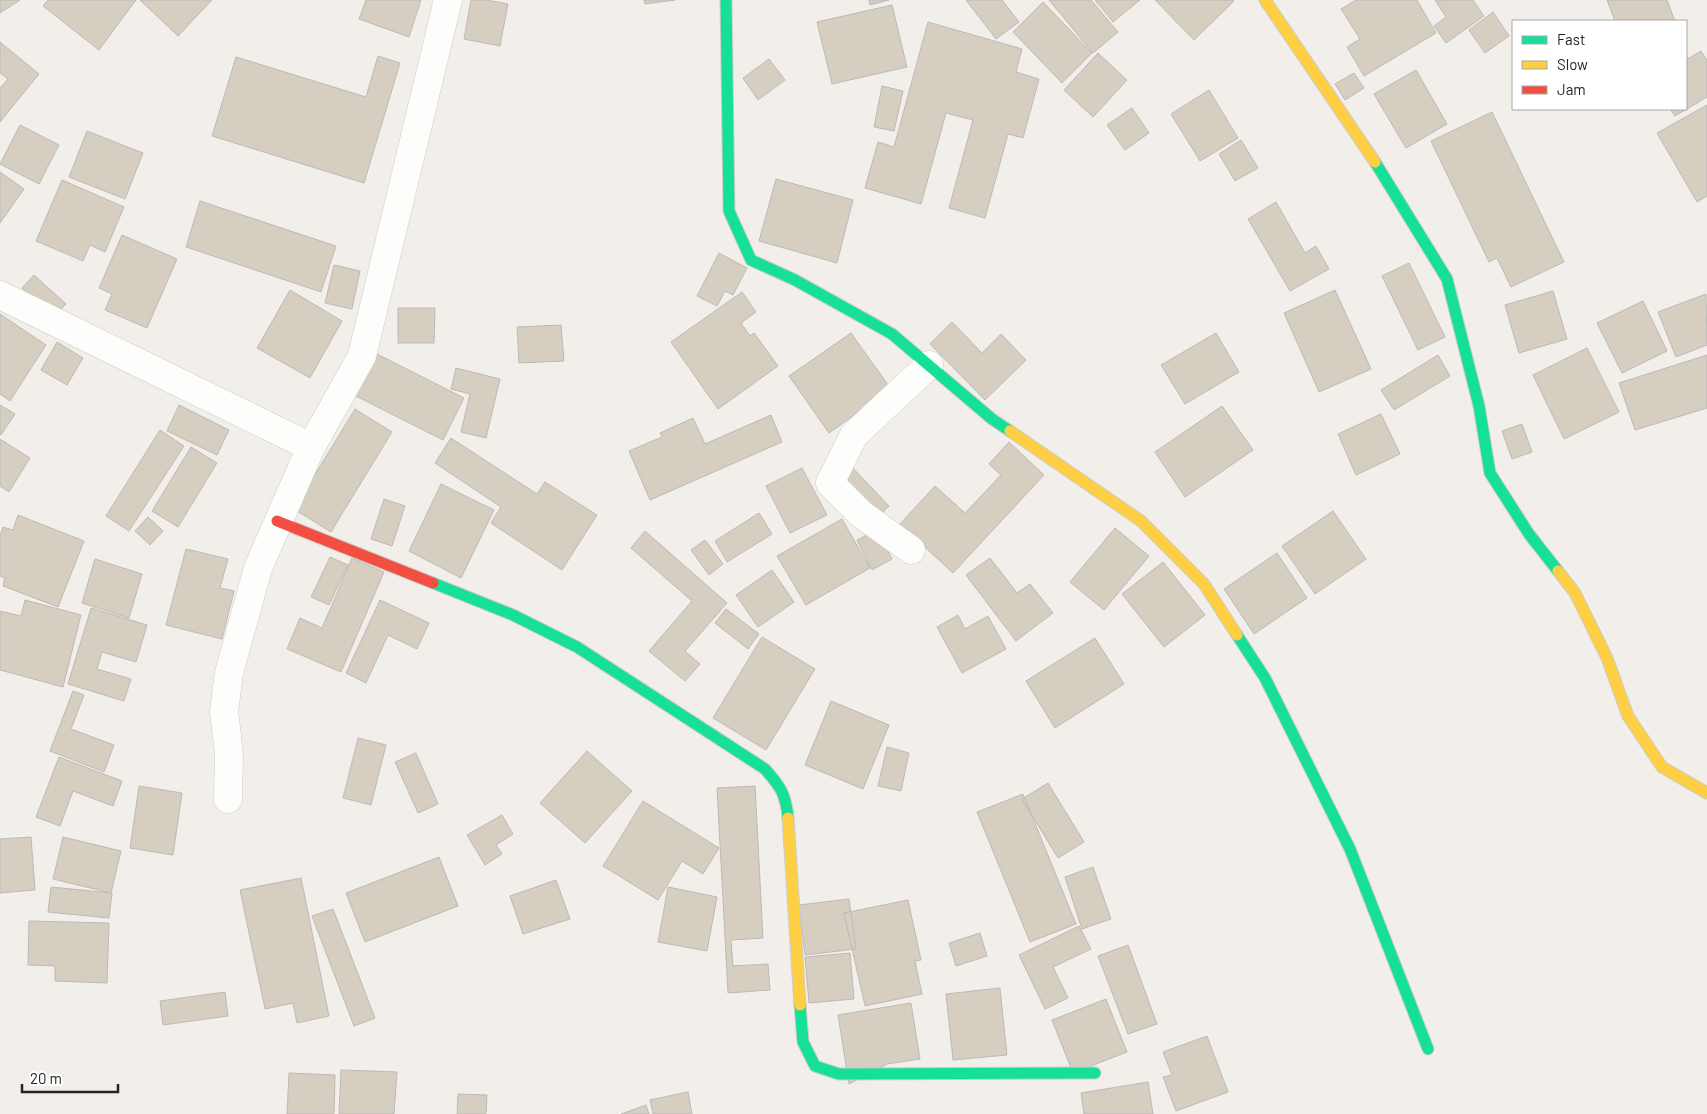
<svg xmlns="http://www.w3.org/2000/svg" width="1707" height="1114" viewBox="0 0 1707 1114" font-family="Barlow,sans-serif">
<style>
.building{fill:#d5cec1;stroke:#bcbab6}
.lines{fill:none;stroke-linecap:round;stroke-linejoin:round}
.street-casing{stroke:#ceccc8;stroke-width:29}
.fast-casing{stroke:#ceccc8;stroke-width:13}
.slow-casing{stroke:#ceccc8;stroke-width:13}
.jam-casing{stroke:#ceccc8;stroke-width:13}
.street{stroke:#fdfdfc;stroke-width:28}
.fast{stroke:#16e098;stroke-width:11}
.slow{stroke:#ffcf43;stroke-width:11}
.jam{stroke:#f24e42;stroke-width:11}
</style>
<rect width="100%" height="100%" fill="#f2efea"/>
<path class="building" d="M0 0H20L0 13Z
M48 0H136L99 50 43 6Z
M140 0H212L178 36Z
M366 0H421L409 37 359 19Z
M471 0H487L508 4 500 46 464 39Z
M644 0H675L645 4Z
M869 0H889L870 5Z
M966 0H1002L1019 22 996 39Z
M1049 0H1091L1118 32 1093 53Z
M1095 0H1140L1113 22Z
M1155 0H1233L1234 1 1194 40Z
M1356 0H1417L1436 33 1364 76 1347 47 1360 39 1341 9Z
M1435 0H1473L1484 16 1446 43 1434 26 1446 17Z
M1607 0H1667L1675 21H1615Z
M1043 2 1092 53 1062 83 1013 32Z
M892 5 907 67 832 84 817 22Z
M1493 12 1509 36 1485 53 1469 30Z
M928 22 1022 49 1016 72 1039 79 1023 138 1008 134 985 218 949 208 973 120 946 113 921 204 865 188 878 142 894 147Z
M0 42 39 74 0 122V88L8 79 0 73Z
M1701 51 1707 60V97L1675 116 1670 109H1686V60Z
M1098 53 1127 80 1093 117 1064 90Z
M378 56 400 63 364 183 212 136 236 57 366 97Z
M769 59 785 80 758 100 743 78Z
M1416 70 1447 124 1406 148 1374 94Z
M1354 73 1364 88 1345 100 1335 84Z
M882 86 903 91 894 131 874 127Z
M1209 90 1238 138 1200 161 1171 114Z
M1707 105V196L1697 202 1657 133Z
M1132 108 1149 133 1125 150 1107 125Z
M1492 112 1564 262 1511 287 1497 258 1489 262 1431 141Z
M20 125 59 145 39 184 0 164Z
M87 131 143 153 125 199 69 177Z
M1241 140 1258 168 1235 181 1219 154Z
M0 172 24 189 0 223Z
M776 179 853 200 837 263 759 241Z
M62 180 124 207 105 252 90 245 83 261 36 241Z
M200 201 336 246 321 292 186 247Z
M1276 202 1305 253 1316 246 1329 269 1290 291 1248 219Z
M122 235 177 259 147 328 105 310 112 294 99 288Z
M719 253 747 268 733 295 725 291 717 306 697 296Z
M1409 263 1445 337 1418 350 1382 276Z
M334 265 360 271 352 309 325 303Z
M34 275 66 304 54 316 22 288Z
M290 290 342 321 310 378 257 348Z
M1335 290 1371 369 1319 392 1284 313Z
M1553 291 1567 339 1519 353 1505 305Z
M742 292 756 312 741 323 750 336 754 333 778 366 718 409 671 342Z
M1706 294 1707 345 1676 357 1658 312Z
M1643 301 1667 351 1622 373 1597 323Z
M398 308H435L434 343H398Z
M0 314 46 345 10 401 0 394Z
M952 322 982 353 1001 334 1026 360 985 400 930 344Z
M561 325 564 361 519 363 517 327Z
M851 333 891 389 829 433 789 376Z
M1216 333 1239 372 1185 404 1161 365Z
M57 342 83 358 67 385 41 370Z
M1587 348 1619 412 1564 439 1533 375Z
M371 351 464 398 443 440 352 394Z
M1438 355 1450 376 1394 410 1381 390Z
M1707 355V408L1635 430 1619 383Z
M456 368 500 379 486 438 461 432 470 394 451 389Z
M0 405 15 414 1 435 0 434Z
M179 405 229 430 217 455 167 431Z
M1222 406 1253 450 1185 497 1155 452Z
M355 409 392 432 331 532 294 509Z
M1381 414 1400 454 1356 475 1338 434Z
M771 415 782 442 650 500 629 451 662 437 660 433 693 418 705 444Z
M1522 424 1532 452 1512 459 1502 431Z
M160 430 184 446 129 531 106 516Z
M451 438 537 494 545 482 597 515 562 570 491 523 501 507 435 463Z
M0 439 30 458 9 492 0 486Z
M1009 442 1044 475 953 573 900 524 935 486 965 513 1001 475 989 464Z
M191 447 217 463 178 527 152 511Z
M850 465 889 506 877 518 838 476Z
M802 468 827 515 790 533 766 486Z
M441 484 494 510 461 578 409 551Z
M384 499 405 506 392 546 371 539Z
M1333 511 1366 559 1315 594 1282 546Z
M759 513 772 534 727 562 715 541Z
M18 515 84 541 58 607 3 586 5 578 0 576V536L3 527 13 530Z
M148 517 163 531 150 545 135 531Z
M842 519 870 568 806 605 777 556Z
M1115 528 1149 556 1104 610 1070 582Z
M877 530 892 559 872 570 857 540Z
M645 531 727 603 685 651 700 664 685 681 649 651 692 601 631 548Z
M705 540 723 564 709 575 691 550Z
M186 549 228 559 220 588 234 591 222 639 166 625Z
M1277 553 1307 598 1254 634 1224 589Z
M330 557 348 565 329 605 311 597Z
M352 558 384 572 341 672 287 649 300 618 322 628Z
M990 558 1017 593 1030 584 1053 613 1016 641 966 575Z
M95 559 142 574 129 618 82 603Z
M1163 562 1205 615 1164 647 1122 594Z
M772 570 794 602 758 627 736 595Z
M25 600 81 615 63 687 0 670V611L21 616Z
M380 600 429 623 417 649 388 635 366 683 346 673Z
M91 608 147 625 136 662 102 652 97 669 131 679 124 701 68 684Z
M726 609 759 634 748 649 715 623Z
M958 615 965 629 988 616 1006 649 962 673 937 627Z
M762 637 815 669 766 750 713 718Z
M1095 638 1124 684 1055 728 1026 681Z
M73 691 84 695 71 729 114 745 104 772 50 751Z
M831 701 889 725 863 789 805 765Z
M358 738 386 745 371 805 343 798Z
M887 747 909 753 901 791 878 786Z
M587 751 632 791 585 843 540 803Z
M416 753 438 804 418 813 395 762Z
M59 757 122 781 113 806 73 791 60 826 36 817Z
M1048 783 1084 842 1058 858 1022 799Z
M139 786 182 793 173 855 130 848Z
M755 786 763 938 731 940 733 966 768 964 770 990 728 993 717 788Z
M1023 794 1076 924 1030 942 977 812Z
M643 801 719 848 703 874 682 861 658 900 603 866Z
M502 815 513 834 496 845 502 854 485 865 467 835Z
M31 837 35 890 0 893V839Z
M63 837 121 851 111 893 53 879Z
M439 857 458 906 365 942 346 893Z
M1093 867 1111 919 1082 929 1065 877Z
M301 878 329 1016 297 1023 293 1003 265 1009 240 890Z
M556 880 570 919 523 934 510 896Z
M51 887 112 893 109 918 48 912Z
M668 887 717 897 707 951 658 942Z
M849 899 856 949 805 955 799 905Z
M908 900 921 960 915 961 922 994 865 1006 844 913Z
M333 909 375 1018 354 1026 312 916Z
M29 921 109 923 107 983 55 981V966L28 965Z
M1079 926 1091 949 1053 967 1068 998 1045 1009 1019 955Z
M980 933 987 956 956 966 949 943Z
M1128 945 1157 1024 1128 1034 1098 956Z
M850 953 854 999 809 1003 805 957Z
M1000 988 1007 1055 953 1060 946 994Z
M225 992 228 1016 163 1025 160 1001Z
M1106 999 1127 1052 1073 1073 1052 1020Z
M911 1003 920 1059 887 1064 849 1084 838 1015Z
M1207 1036 1228 1092 1176 1111 1163 1077 1172 1075 1163 1052Z
M341 1070 397 1072 394 1114H339Z
M289 1073 335 1075 334 1114H287Z
M1148 1082 1153 1114H1084L1081 1093Z
M688 1092 692 1114H653L650 1100Z
M458 1094 487 1095 486 1114H457Z
M646 1105 649 1114H621Z"/>
<g class="lines">
<defs>
<path id="street" d="M0 295 311 447
M911 550 861 514 830 483 854 435 929 365
M228 799 229 754 224 711 229 673 258 568 311 447 362 356 448 0"/>
<path id="fast" d="M726 0 729 211 751 260 795 280 892 334 992 419 1010 431
M1375 162 1447 279 1479 406 1490 473 1529 534 1558 571
M433 583 513 615 577 647 765 769C780 786 786 794 788 818
M1237 635 1265 678 1350 849 1428 1049
M800 1005 803 1042 815 1066 839 1074 1095 1073"/>
<path id="slow" d="M1265 0 1375 162
M1010 431 1141 521 1204 584 1237 635
M1558 571 1575 593 1607 658 1628 716 1662 767 1707 793
M788 818 800 1005"/>
<path id="jam" d="M277 521 433 583"/>
</defs>
<use href="#street" class="street-casing"/>
<use href="#fast" class="fast-casing"/>
<use href="#slow" class="slow-casing"/>
<use href="#jam" class="jam-casing"/>
<use href="#street" class="street"/>
<use href="#fast" class="fast"/>
<use href="#slow" class="slow"/>
<use href="#jam" class="jam"/>
</g>
<rect x="1512" y="20" width="175" height="90" fill="#ffffff" stroke="#a8a7a6"/>
<rect x="1522" y="36" width="25" height="8" fill="#16e098" stroke="#a8a7a6"/>
<text x="1557" y="45" font-size="15" fill="#262420">Fast</text>
<rect x="1522" y="61" width="25" height="8" fill="#ffcf43" stroke="#a8a7a6"/>
<text x="1557" y="70" font-size="15" fill="#262420">Slow</text>
<rect x="1522" y="86" width="25" height="8" fill="#f24e42" stroke="#a8a7a6"/>
<text x="1557" y="95" font-size="15" fill="#262420">Jam</text>
<path d="M22 1084v8h96v-8" fill="none" stroke="#262420" stroke-width="2.5"/>
<text x="30" y="1084" font-size="15" fill="#262420" stroke="#ffffff" stroke-width="4" paint-order="stroke">20 m</text>
</svg>
